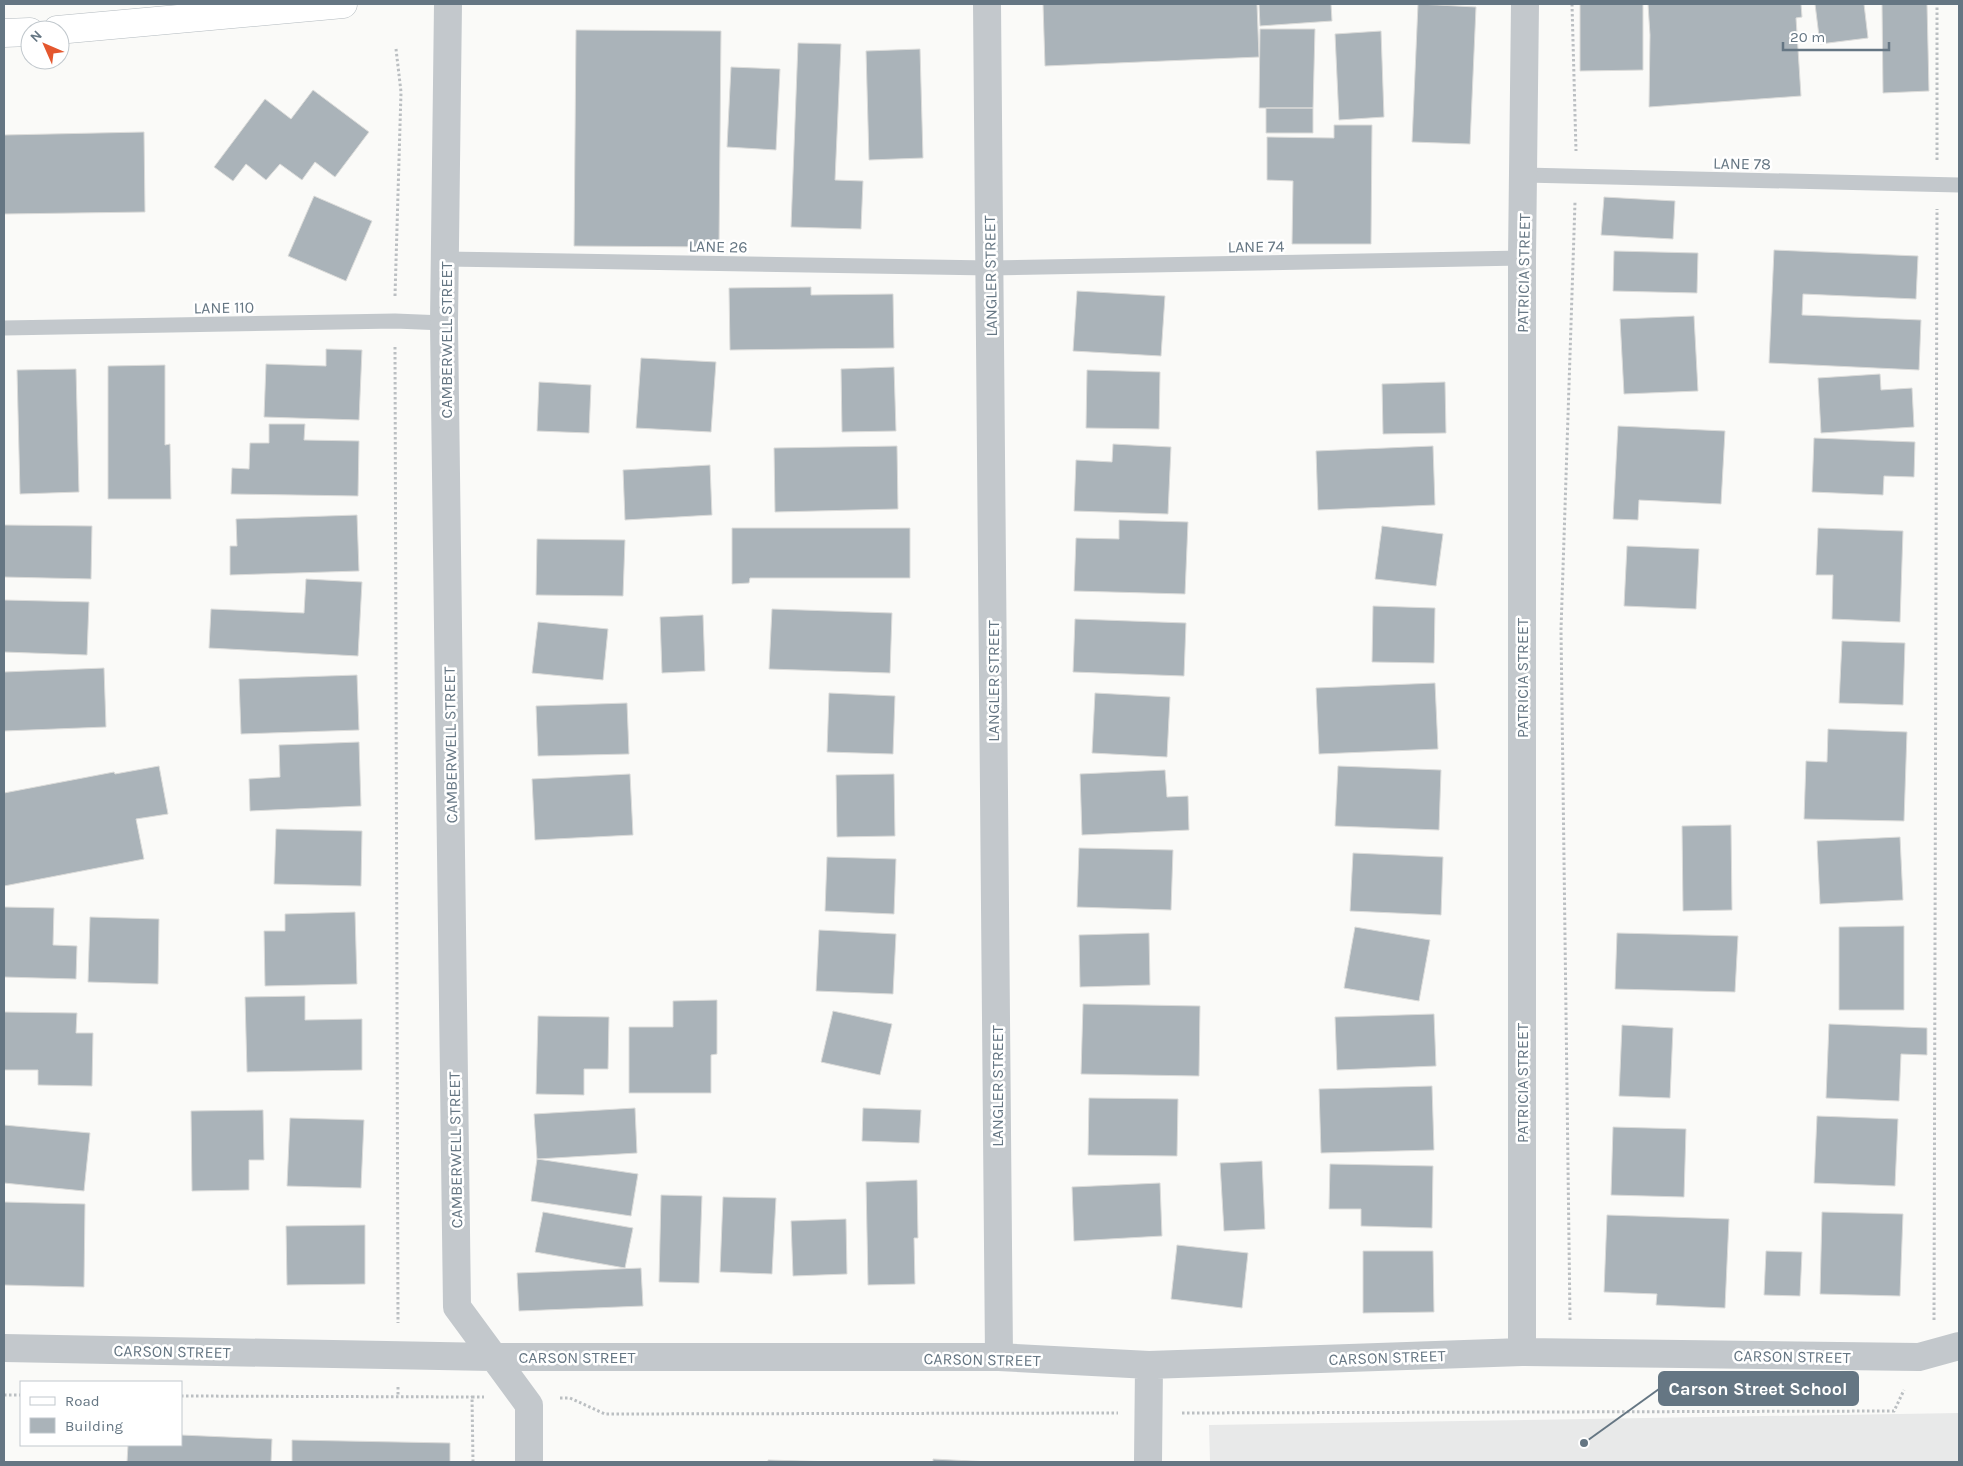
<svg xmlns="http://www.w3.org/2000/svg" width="1963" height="1466" viewBox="0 0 1963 1466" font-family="Karla,sans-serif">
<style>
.built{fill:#e8e9e9}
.building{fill:#aab3b9;stroke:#dcdcda}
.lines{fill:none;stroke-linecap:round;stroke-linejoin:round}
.secondary-casing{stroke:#b3babf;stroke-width:29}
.path{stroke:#bbbfc2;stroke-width:3;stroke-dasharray:2.5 2.5;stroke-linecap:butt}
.lane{stroke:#c3c8cc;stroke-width:15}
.street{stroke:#c3c8cc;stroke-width:28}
.secondary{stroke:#fff;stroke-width:28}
.labels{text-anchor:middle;stroke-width:5;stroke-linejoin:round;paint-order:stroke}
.street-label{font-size:16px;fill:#657683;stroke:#fff}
.leader{fill:none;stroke:#657683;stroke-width:2}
.callout-dot{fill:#657683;stroke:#fff;stroke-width:2}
.callout{fill:#657683;stroke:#657683;stroke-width:2}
.callout-label{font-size:18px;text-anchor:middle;font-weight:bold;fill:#fff}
</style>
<rect width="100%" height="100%" fill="#fafaf8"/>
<path class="built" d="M1959 1413V1462H1210L1209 1425Z"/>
<path class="building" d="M1043 4H1257L1259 57 1045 66Z
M1259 4H1331L1332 21 1260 26Z
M1418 4 1476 7 1470 144 1412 142Z
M1580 4H1643V70L1580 71Z
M1648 4H1801L1802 17 1796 18 1801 96 1649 107 1650 35Z
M1815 4H1864L1868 38 1820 44Z
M1882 4H1927L1929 91 1883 93Z
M1260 29H1315L1313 108H1259Z
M576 30 721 31 719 247 574 246Z
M1381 31 1384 117 1339 120 1335 34Z
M798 43 841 44 835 180 863 181 861 229 791 227Z
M920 49 923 158 869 160 866 51Z
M731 67 780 69 776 150 727 147Z
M313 90 369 132 335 177 315 162 302 180 280 164 266 180 246 164 233 181 214 167 265 99 291 119Z
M1266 108H1313V133H1266Z
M1334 125H1372L1371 244H1292L1293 181 1267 180V137L1334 138Z
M144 132 145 212 4 214V135Z
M314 196 372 221 346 281 288 256Z
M1604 197 1675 201 1673 239 1601 235Z
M1774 250 1918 256 1916 299 1803 294 1802 315 1921 320 1919 370 1769 363Z
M1614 251 1698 253 1697 293 1613 291Z
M811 287V295L893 294 894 348 730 350 729 288Z
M1077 291 1165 296 1161 356 1073 351Z
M1694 316 1698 391 1624 394 1620 319Z
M326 349 362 350 359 420 264 417 266 364 326 366Z
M641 358 716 362 711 432 636 428Z
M165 365V445L170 444 171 499H108V366Z
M894 367 896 431 842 432 841 369Z
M76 369 79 492 20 494 17 370Z
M1087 370 1160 372 1159 429 1086 428Z
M1880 374 1881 390 1912 388 1914 427 1821 433 1818 378Z
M539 382 591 385 589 433 537 431Z
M1445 382 1446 433 1383 434 1382 384Z
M269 424H305L304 440 359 441 358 496 231 494 232 468 249 469 250 443H269Z
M1618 426 1725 431 1721 504 1639 500 1638 520 1613 519Z
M1814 438 1915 442 1914 477 1884 476 1883 495 1812 492Z
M1113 444 1171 447 1168 514 1074 511 1076 460 1112 462Z
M897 446 898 509 775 512 774 448Z
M1433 446 1435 505 1318 510 1316 451Z
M710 465 712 515 625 520 623 470Z
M357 515 359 571 230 575V546H237L236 519Z
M1119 520 1188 522 1185 594 1074 591 1076 538 1119 539Z
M4 525 92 526 91 579 4 577Z
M1382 526 1443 534 1436 586 1375 579Z
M732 528H910V578H750L749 583 732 584Z
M1818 528 1903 531 1900 622 1832 619 1833 575H1816Z
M537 539 625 540 623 596 536 595Z
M1627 546 1699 549 1696 609 1624 606Z
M306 579 362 582 358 656 209 648 211 609 304 613Z
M4 600 89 602 87 655 4 652Z
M1373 606 1435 608 1434 663 1372 662Z
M772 609 892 613 890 673 769 669Z
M703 615 705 671 662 673 660 617Z
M1075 619 1186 623 1184 676 1073 672Z
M538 622 608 629 603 680 532 673Z
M1842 641 1905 643 1903 705 1839 703Z
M104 668 106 727 4 731V672Z
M357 675 359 730 241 734 239 679Z
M1435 683 1438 749 1319 754 1316 688Z
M829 693 895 696 893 754 827 752Z
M1095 693 1170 697 1167 757 1092 753Z
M627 703 629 754 538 756 536 706Z
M1828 729 1907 732 1904 821 1804 819 1806 761 1827 762Z
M359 742 361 806 250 811 249 779 280 777 279 745Z
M159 766 168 814 136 819 144 859 4 886V793L114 772 115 774Z
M1338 766 1441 770 1439 830 1335 826Z
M1165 770 1167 797 1188 796 1189 830 1082 835 1080 774Z
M630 774 633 835 535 840 532 779Z
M894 774 895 836 837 837 836 775Z
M1731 825 1732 910 1683 911 1682 826Z
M276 829 362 831 361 886 274 884Z
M1900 837 1903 900 1820 904 1817 841Z
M1079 848 1173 850 1171 910 1077 907Z
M1353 853 1443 857 1441 915 1350 911Z
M827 857 896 859 894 914 825 911Z
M4 907 54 908 53 945 77 946 76 979 4 977Z
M355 912 357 984 265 986 264 931H285V914Z
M90 917 159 919 158 984 88 982Z
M1904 926V1010H1839V927Z
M1355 927 1430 940 1419 1001 1344 988Z
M819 930 896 934 893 994 816 991Z
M1149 933 1150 985 1080 987 1079 935Z
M1617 933 1738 936 1735 992 1615 989Z
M305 996V1020L362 1019V1070L247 1072 245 997Z
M717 1000V1054L711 1055V1093H629V1027H673V1001Z
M1083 1004 1200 1006 1199 1076 1081 1074Z
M833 1011 892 1024 880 1075 821 1062Z
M4 1012 77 1013 76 1033H93L92 1086 38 1085V1070H4Z
M1434 1014 1436 1066 1337 1070 1335 1017Z
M538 1016 609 1017 608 1069H584V1095L536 1094Z
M1829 1024 1927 1028V1055L1901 1054 1899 1101 1826 1098Z
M1622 1025 1673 1028 1670 1098 1619 1096Z
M1432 1086 1434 1150 1321 1153 1319 1089Z
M1089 1098 1178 1099 1177 1156 1088 1155Z
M635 1108 637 1153 537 1159 534 1114Z
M863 1108 921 1110 919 1143 862 1141Z
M263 1110 264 1160H249V1190L192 1191 191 1111Z
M1817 1116 1898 1119 1895 1186 1814 1183Z
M290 1118 364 1120 361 1188 287 1186Z
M4 1125 90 1133 84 1191 4 1183Z
M1613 1127 1686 1129 1684 1197 1611 1195Z
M537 1159 638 1174 631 1216 531 1201Z
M1262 1161 1265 1229 1224 1231 1220 1163Z
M1330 1164 1433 1166 1432 1228 1361 1226V1209H1329Z
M917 1180 918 1238H914L915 1284 868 1285 866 1182Z
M1160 1183 1162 1236 1074 1241 1072 1187Z
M661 1195 702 1196 699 1283 659 1282Z
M723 1197 776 1198 772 1274 720 1272Z
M4 1202 85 1204 84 1287 4 1285Z
M543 1212 633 1228 625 1268 535 1252Z
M1822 1212 1903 1214 1900 1296 1820 1294Z
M1607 1215 1729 1219 1725 1308 1656 1305 1657 1294 1604 1292Z
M846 1219 847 1274 793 1276 791 1221Z
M365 1225V1284L287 1285 286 1226Z
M1177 1245 1248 1253 1242 1308 1171 1299Z
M1363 1251H1433L1434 1312 1363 1313Z
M1766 1251 1802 1252 1800 1296 1764 1295Z
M641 1268 643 1306 519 1311 517 1273Z
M181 1435 272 1439 271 1462H127L128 1445H181Z
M292 1440 450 1443V1462H292Z
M933 1459 990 1462H933Z
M768 1460 833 1462H768Z"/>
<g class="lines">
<defs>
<path id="secondary" d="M57 30 343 4
M4 33 30 32"/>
</defs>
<use href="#secondary" class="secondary-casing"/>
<path class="path" d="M1572 4 1576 151
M1937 160V4
M395 296 401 92 396 49
M395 347 398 1323
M1570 1320 1561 630 1575 202
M1934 1320 1937 209
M398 1387V1396
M4 1395H21
M181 1396 472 1397
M560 1398H570L605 1414 1118 1413
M1182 1413 1894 1411 1904 1390
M473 1462 472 1397H484"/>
<path class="lane" d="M1524 175 1959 185
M445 259 990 268 1522 258
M4 328 395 321 444 323"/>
<path class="street" d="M448 4 444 323 457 1307 529 1405V1462
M987 4 999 1357
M4 1348 492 1357H999L1149 1365 1522 1352 1919 1357 1959 1346
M1522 1352V258L1525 4
M1148 1462 1149 1365"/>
<use href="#secondary" class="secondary"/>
</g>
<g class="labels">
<g class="street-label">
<text transform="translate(1742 163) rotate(1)" y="6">LANE 78</text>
<text transform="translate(718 246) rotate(1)" y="6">LANE 26</text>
<text transform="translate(1256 246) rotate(-1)" y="6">LANE 74</text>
<text transform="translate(1523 273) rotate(-89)" y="6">PATRICIA STREET</text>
<text transform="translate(990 276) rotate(-91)" y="6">LANGLER STREET</text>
<text transform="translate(224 307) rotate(-1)" y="6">LANE 110</text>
<text transform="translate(446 340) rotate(-90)" y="6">CAMBERWELL STREET</text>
<text transform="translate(1522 678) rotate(-90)" y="6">PATRICIA STREET</text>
<text transform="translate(993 681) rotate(-90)" y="6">LANGLER STREET</text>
<text transform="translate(450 745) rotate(-91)" y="6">CAMBERWELL STREET</text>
<text transform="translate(1522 1083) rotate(-90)" y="6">PATRICIA STREET</text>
<text transform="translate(997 1086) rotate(-90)" y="6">LANGLER STREET</text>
<text transform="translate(455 1150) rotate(-91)" y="6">CAMBERWELL STREET</text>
<text transform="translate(172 1351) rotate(1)" y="6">CARSON STREET</text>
<text transform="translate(1792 1356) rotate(1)" y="6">CARSON STREET</text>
<text x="577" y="1363">CARSON STREET</text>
<text transform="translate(1387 1357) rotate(-2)" y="6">CARSON STREET</text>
<text transform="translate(982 1359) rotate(1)" y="6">CARSON STREET</text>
</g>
</g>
<path class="leader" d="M1584 1443L1659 1389"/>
<circle class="callout-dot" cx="1584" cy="1443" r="5"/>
<rect class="callout" x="1659" y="1372" width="199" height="33" rx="5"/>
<g class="callout-label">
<text x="1758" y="1395">Carson Street School</text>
</g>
<rect width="1963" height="1466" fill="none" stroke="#657683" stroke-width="10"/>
<rect x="20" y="1381" width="162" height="65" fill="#ffffff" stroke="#c1c8cd"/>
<rect x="30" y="1397" width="25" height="8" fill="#ffffff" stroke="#c1c8cd"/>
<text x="65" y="1406" font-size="15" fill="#657683">Road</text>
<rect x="30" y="1418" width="25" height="15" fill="#aab3b9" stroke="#c1c8cd"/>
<text x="65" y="1431" font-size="15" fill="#657683">Building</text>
<g transform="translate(45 45) rotate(315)"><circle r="24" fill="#ffffff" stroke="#c1c8cd"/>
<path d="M0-4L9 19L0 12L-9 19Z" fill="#e4572e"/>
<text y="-8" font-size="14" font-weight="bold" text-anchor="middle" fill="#657683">N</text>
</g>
<path d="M1783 42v8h106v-8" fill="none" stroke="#657683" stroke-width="2.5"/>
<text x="1790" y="42" font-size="15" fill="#657683" stroke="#ffffff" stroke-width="4" paint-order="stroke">20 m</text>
</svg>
